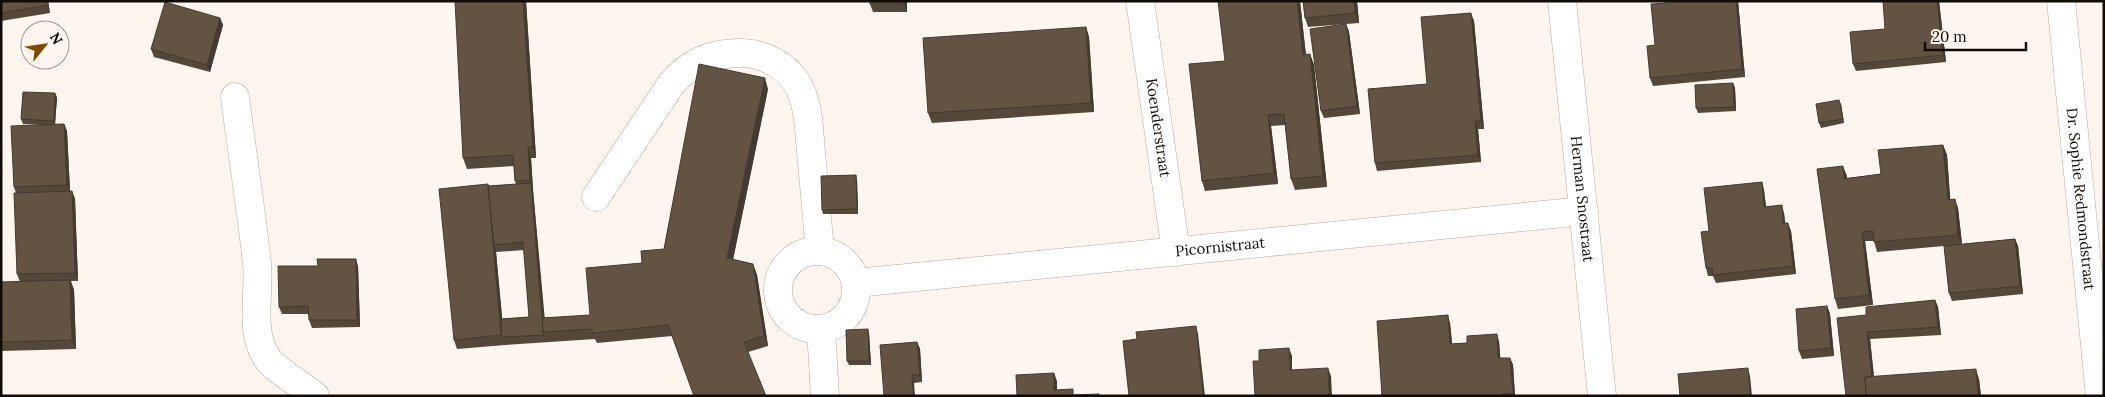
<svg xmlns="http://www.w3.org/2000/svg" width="2105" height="397" viewBox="0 0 2105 397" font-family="Lora,serif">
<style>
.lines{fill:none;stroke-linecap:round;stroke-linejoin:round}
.minor-casing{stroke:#bdab99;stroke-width:29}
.tertiary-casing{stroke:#bdab99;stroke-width:29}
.minor{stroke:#fff;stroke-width:28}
.tertiary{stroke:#fff;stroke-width:28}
.wall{fill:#55473a;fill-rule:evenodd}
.shaded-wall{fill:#453a2f}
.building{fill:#635343;stroke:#453a2f}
.labels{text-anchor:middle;stroke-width:5;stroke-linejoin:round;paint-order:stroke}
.street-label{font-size:15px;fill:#120c06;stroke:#fdf5ee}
</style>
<rect width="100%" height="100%" fill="#fdf5ee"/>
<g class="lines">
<defs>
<g id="minor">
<path id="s1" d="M1140 1 1176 252"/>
<path id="s2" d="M1562 1 1602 396"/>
<path d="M235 97C242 153 251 208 257 264 260 295 249 331 267 358 273 368 304 387 315 396"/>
<path d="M596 197 672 83C691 62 709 54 738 53 763 52 789 66 800 89 809 108 809 131 811 152 814 185 817 218 820 251"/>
<circle cx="817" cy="290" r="39"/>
<path id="s3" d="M856 283 1584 211"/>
<path d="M821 330 825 396"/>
</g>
<g id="tertiary">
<path id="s4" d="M2061 1 2100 396"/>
</g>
</defs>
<use href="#minor" class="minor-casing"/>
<use href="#tertiary" class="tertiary-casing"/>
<use href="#minor" class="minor"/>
<use href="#tertiary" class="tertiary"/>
</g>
<path class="wall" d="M1 1H48L50 13 1 21Z
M526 1 536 158H531L533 190 544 318 590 315 642 263 664 249 768 89 733 260 753 264 757 275 768 346 748 352 672 336 597 343 595 339 505 345 457 349 454 340 488 184V186L516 184 515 181 514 166 467 169 463 158ZM524 250 529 317 502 319 496 252Z
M907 1V12H873L870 4Z
M1300 1 1306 55 1310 54 1314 65 1327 187 1295 190 1291 179 1285 125 1271 126 1278 184 1205 191 1202 181 1225 61Z
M1303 1H1357L1359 23 1308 27 1305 18Z
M1666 1H1738L1745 77 1653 86 1650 78 1655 45Z
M1939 1 1946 62 1856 71 1853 64 1885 29Z
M220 18 223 25 210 72 154 57 151 49Z
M1474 21 1484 129H1478L1481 162 1377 171 1375 163 1427 84Z
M1346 24 1349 32 1360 114 1324 118 1321 111Z
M1086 27 1089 37 1094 112 932 123 928 113Z
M1733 83 1735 88 1736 111 1698 113 1696 108Z
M57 97 55 124H64L67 131 70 191H72L75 199 78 281H71L74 290 76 349 1 351V282H20L17 274 16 193 14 187 41 125 23 124 21 119Z
M1841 104 1844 123 1821 128 1819 123Z
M1943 145 1947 155 1950 199 1958 208 1962 244 2015 239 2018 246 2023 294 1952 301 1949 293 1944 246 1877 252 1874 241H1865L1873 305 1838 309 1835 299 1847 176V178L1881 174Z
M857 179 858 214H823L822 210Z
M1762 182 1764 190 1766 207 1784 213 1785 223 1791 231 1796 274 1716 283 1713 276H1708L1706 268 1709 231Z
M318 266H358L360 327 312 328 309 320V314H282L279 307Z
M1935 300 1938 307 1941 335 1870 339 1874 377 1979 379 1981 396H1846L1866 315Z
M1827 306 1830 314 1834 356 1802 359 1799 351Z
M1450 323 1452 344 1499 341 1500 358H1510L1513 365 1515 396H1382Z
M869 333 871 365H849L847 361Z
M917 342 920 349 922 382 914 383 884 396Z"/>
<path class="shaded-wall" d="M47 1H48L50 13Z
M523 1H526L536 158 533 147Z
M904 1H907V12L904 4Z
M1297 1H1300L1307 66 1303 55Z
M1354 1H1357L1359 23 1355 13Z
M1736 1H1738L1745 77 1742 69Z
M1937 1H1939L1946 62 1943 55Z
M1471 13 1474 21 1484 129 1481 121Z
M220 18 223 25 210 72 207 65Z
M1346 24 1349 32 1360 114 1357 106Z
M1086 27 1089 37 1094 112 1091 103Z
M1310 54 1314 65 1327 187 1323 176Z
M765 78 768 89 731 269 727 258Z
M1733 83 1735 88 1736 111 1734 107Z
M55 93 57 97 55 125 54 121Z
M1839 100 1841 104 1844 123 1843 119Z
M1268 115 1271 126 1278 184 1274 173Z
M1475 121 1478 129 1481 162 1478 155Z
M64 124 67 131 70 192 67 185Z
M1943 145 1947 155 1951 209 1948 200Z
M528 147 531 158 533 190 546 332H544L531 183 530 180Z
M1843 166 1847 176 1848 188 1844 179Z
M856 175 857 179 858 214 857 209Z
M1762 182 1764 190 1767 215 1764 207Z
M488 184 491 194 494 245 496 252 504 337H502L501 335Z
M72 191 75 199 78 281 75 273Z
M1955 199 1958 208 1962 244 1958 235Z
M1782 205 1784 213 1786 231 1783 223Z
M1788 223 1791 231 1796 274 1793 266Z
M1862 232 1865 241 1873 305 1869 295Z
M2015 239 2018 246 2023 294 2020 286Z
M356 259 358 266 360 327 357 320Z
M753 264 757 275 768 346 764 336Z
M70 280 74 290 76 349 72 340Z
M1935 300 1938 307 1941 335 1938 327Z
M1827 306 1830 314 1834 356 1831 348Z
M1448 315 1450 323 1453 352 1450 344Z
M1196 326 1198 334 1205 396H1203Z
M868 329 869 333 871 365 869 361Z
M1867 332 1870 339 1875 387 1872 379Z
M1497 334 1499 341 1501 366 1498 358Z
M917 342 920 349 922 382 920 375Z
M1289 348 1292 356V378L1290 370Z
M1510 358 1513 365 1515 396H1514L1513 393Z
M1328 368 1331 376 1332 396H1329Z
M1748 368 1750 376 1752 396H1750Z
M1976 369 1979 379 1981 396H1978Z
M1054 373 1057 381V396L1054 390Z
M912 375 914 383 915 396H913Z"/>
<path class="building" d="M1 1H47L48 5 1 13Z
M455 1H523L533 147H528L530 180 515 181 513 155 463 158Z
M870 1H904V4H870Z
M1218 1H1297L1303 55 1310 54 1323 176 1291 179 1284 114 1268 115 1274 173 1202 181 1189 64 1225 61Z
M1303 1H1354L1355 13 1305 18Z
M1666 1H1736L1742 69 1650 78 1647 46 1655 45 1651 4 1666 3Z
M1883 1H1937L1943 55 1853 64 1850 32 1885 29Z
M165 2 220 18 207 65 151 49Z
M1471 13 1481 121H1475L1478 155 1375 163 1368 89 1427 84 1421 17Z
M1346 24 1357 106 1321 111 1310 29Z
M1086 27 1091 103 928 113 923 38Z
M699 64 765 78 727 258 753 264 764 336 744 342 766 396H694L668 325 593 333 592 329 543 332 542 318 590 315 586 268 642 263 641 251 664 249Z
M1733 83 1734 107 1696 108 1695 85Z
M23 92 55 93 54 121 21 119Z
M1839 100 1843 119 1819 123 1816 104Z
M64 124 67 185 14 187 11 126Z
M1943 145 1948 200 1955 199 1958 235 1874 242 1873 231 1862 232 1869 295 1835 299 1817 169 1843 166 1844 179 1881 174 1878 150Z
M856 175 857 209 822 210 821 176Z
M1762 182 1764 207 1782 205 1783 223H1788L1793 266 1713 275 1712 268H1706L1701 232 1709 231 1704 188Z
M531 183 542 318 543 332 544 335 502 337 501 319 529 317 523 242 494 245 488 186Z
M488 184 501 335 454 340 439 189Z
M72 191 75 273 17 274 14 193Z
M2015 239 2020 286 1949 293 1944 246Z
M317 259H356L357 320H309L308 306 279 307 278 266H318Z
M70 280 72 340 1 342V282Z
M1935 300 1938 327 1867 332 1872 377H1865L1866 396H1846L1837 318 1866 315V307Z
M1827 306 1831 348 1799 351 1796 309Z
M1448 315 1450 344 1467 343V336L1497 334 1498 358H1510L1513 393 1502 394V396H1382L1377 321Z
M1196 326 1203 396H1129L1123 341 1137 339 1136 332Z
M868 329 869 361H847L846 330Z
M917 342 920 375H912L913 396H884L880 345Z
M1289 348 1290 370 1328 368 1329 396H1255L1253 361H1259V350Z
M1748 368 1750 396H1680L1678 374Z
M1976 369 1978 396H1866L1865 377Z
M1054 373V390L1073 389V395L1099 394V396H1017L1016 375Z"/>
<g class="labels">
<g class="street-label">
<text dy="5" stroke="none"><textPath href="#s1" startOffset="128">Koenderstraat</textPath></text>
<text dy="5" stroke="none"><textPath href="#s2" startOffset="199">Herman Snostraat</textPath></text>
<text dy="5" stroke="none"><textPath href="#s4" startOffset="199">Dr. Sophie Redmondstraat</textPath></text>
<text dy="5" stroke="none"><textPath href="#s3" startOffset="366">Picornistraat</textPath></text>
</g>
</g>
<rect width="2105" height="397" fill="none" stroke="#120c06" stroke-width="5"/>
<g transform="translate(45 45) rotate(60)"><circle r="24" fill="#fdf5ee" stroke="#9f9891"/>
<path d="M0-4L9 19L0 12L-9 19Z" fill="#824700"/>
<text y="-8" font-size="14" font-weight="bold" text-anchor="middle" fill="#120c06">N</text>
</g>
<path d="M1925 42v8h101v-8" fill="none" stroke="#120c06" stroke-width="2.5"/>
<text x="1932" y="42" font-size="15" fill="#120c06" stroke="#fdf5ee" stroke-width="4" paint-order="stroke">20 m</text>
</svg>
